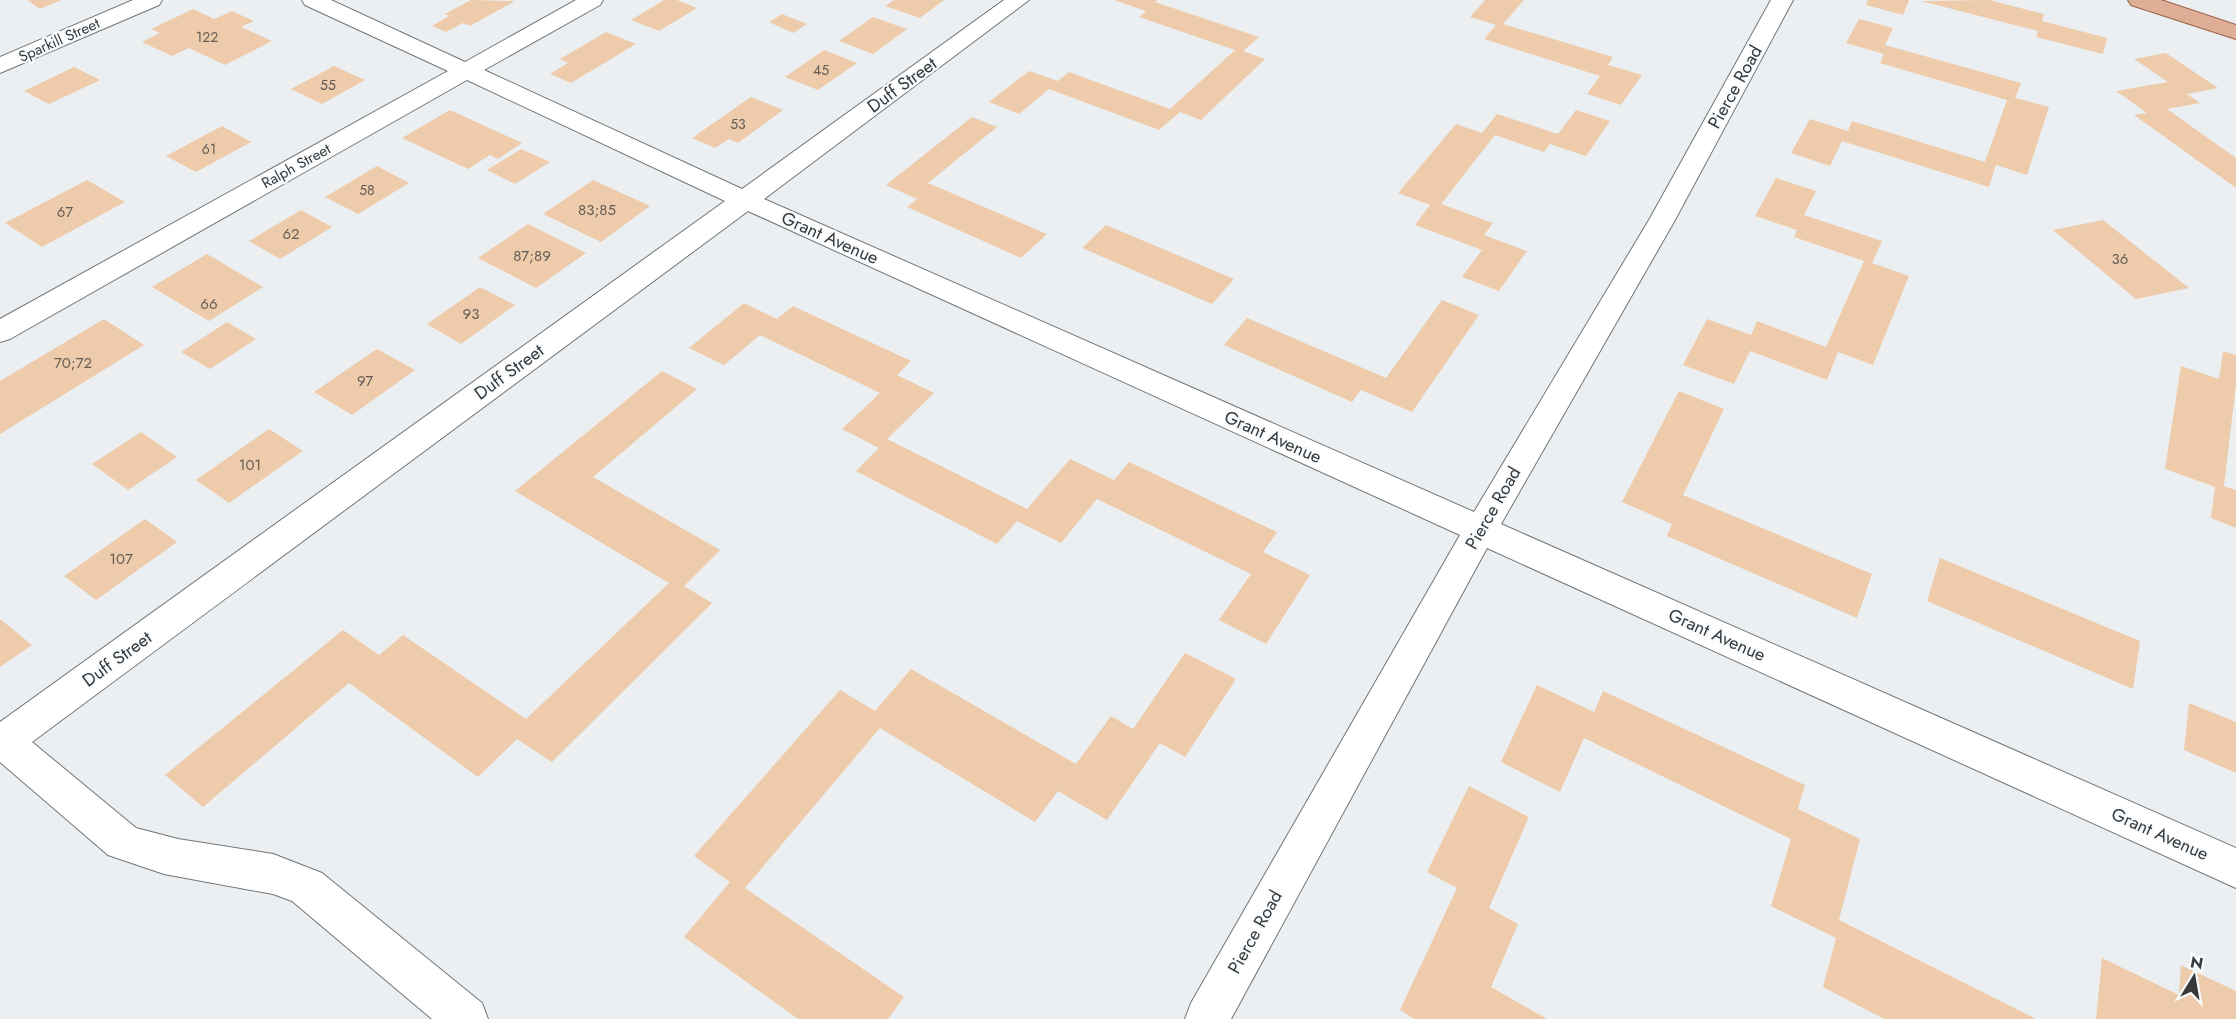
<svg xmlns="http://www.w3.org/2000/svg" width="2236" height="1019" viewBox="0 0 2236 1019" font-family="Jost,sans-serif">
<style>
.building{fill:#edcbab}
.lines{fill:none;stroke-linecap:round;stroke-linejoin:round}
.minor-casing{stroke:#727577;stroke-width:2}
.major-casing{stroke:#966248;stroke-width:2}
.minor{fill:#fff;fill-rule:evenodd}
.major{fill:#dfae96;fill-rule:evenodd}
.labels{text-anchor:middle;stroke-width:4.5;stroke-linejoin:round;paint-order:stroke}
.far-number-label{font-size:14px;fill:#655e56}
.far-street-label{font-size:15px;fill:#38393a;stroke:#f9fcfe}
.number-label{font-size:15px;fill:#655e56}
.street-label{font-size:18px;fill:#38393a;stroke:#f9fcfe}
</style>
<rect width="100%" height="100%" fill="#eceff1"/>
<path class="building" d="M27 0H61L40 9Z
M471 0 515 1 470 26 463 23 446 32 432 26 449 16 445 14Z
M664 0H677L697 8 659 31 631 20Z
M894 0H944L920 18 885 6Z
M1114 0H1158L1155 2 1259 37 1243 51 1265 59 1201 120 1180 112 1159 130 1049 89 1019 114 989 102 1029 71 1058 81 1069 72 1170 109 1235 50 1139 17 1146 11Z
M1485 0H1524L1503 24 1613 57 1608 65 1642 75 1621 105 1587 94 1600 76 1484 39 1496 25 1470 17Z
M1868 0H1909L1903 15 1866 5Z
M1989 0 2044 14 2042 21 2107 38 2103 54 2036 37 2038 31 1921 1Z
M193 9 214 19 232 11 254 21 241 27 272 41 225 65 189 48 172 56 142 42 160 33 151 29Z
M782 14 807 24 793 33 769 22Z
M873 17 907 29 873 54 839 41Z
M1859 19 1893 28 1885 45 2021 83 2015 98 2049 107 2027 175 1996 165 1989 187 1842 141 1830 166 1791 153 1810 119 1848 131 1852 121 1985 162 2007 100 1880 63 1884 54 1846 43Z
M606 32 636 44 571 83 550 74 568 63 560 59Z
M824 50 857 63 818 90 785 77Z
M2166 53 2218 88 2187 94 2200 103 2167 109 2236 158V188L2134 115 2147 113 2116 91 2168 82 2134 59Z
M334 66 365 80 322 104 291 89Z
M74 67 100 80 49 104 24 91Z
M751 97 783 110 738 143 729 139 715 148 692 138Z
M450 110 522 143 498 159 490 155 468 169 402 138Z
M1576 110 1610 121 1586 156 1550 144 1544 152 1495 135 1441 204 1493 223 1484 235 1527 251 1499 291 1462 277 1482 250 1415 225 1430 205 1398 193 1456 124 1482 133 1497 114 1558 134Z
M972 117 997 127 928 183 1047 234 1021 258 907 207 917 199 886 185Z
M222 126 251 142 196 172 166 156Z
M521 149 550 162 515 184 487 170Z
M377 166 409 183 358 214 325 197Z
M1776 178 1816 191 1804 215 1882 241 1872 263 1909 276 1873 365 1838 352 1827 380 1750 351 1734 384 1683 365 1707 319 1751 335 1757 321 1826 347 1864 261 1794 237 1797 230 1755 216Z
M87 180 125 202 42 247 5 223Z
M593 180 650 206 601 242 543 214Z
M301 210 332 227 280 259 249 241Z
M2103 220 2189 288 2136 299 2053 230Z
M528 224 586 253 536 288 478 258Z
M1106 225 1234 279 1212 304 1082 248Z
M207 254 263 287 209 321 152 287Z
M480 287 515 305 461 344 427 324Z
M1442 300 1479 315 1412 412 1361 390 1352 402 1224 345 1247 318 1386 378Z
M744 303 777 319 793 306 911 361 897 375 934 393 887 439 1027 509 1070 459 1114 480 1129 462 1277 532 1263 552 1310 575 1266 644 1219 620 1251 574 1097 499 1061 543 1017 521 997 544 856 471 879 448 842 429 880 393 760 335 724 365 689 348Z
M104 319 144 345 0 434V381Z
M227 322 256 339 210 369 181 352Z
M377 349 415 370 352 415 314 392Z
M2223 351 2236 355V384L2224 486 2236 490V528L2211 518 2215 487 2165 469 2181 366 2219 379Z
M662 371 697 389 593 477 720 550 684 586 712 603 552 762 517 739 478 777 349 683 203 807 165 775 343 630 379 655 403 635 526 719 669 583 515 491Z
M1679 391 1724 409 1683 495 1872 574 1857 618 1667 536 1672 524 1622 502Z
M269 429 303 451 229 503 196 480Z
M141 432 177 457 128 490 92 464Z
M145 519 177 542 96 600 64 576Z
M1940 558 2140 641 2133 689 1927 601Z
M0 619 32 645 0 667Z
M1185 653 1236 679 1185 757 1160 743 1107 820 1058 791 1035 822 880 728 745 888 904 997 888 1019H798L684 937 730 882 694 856 840 690 875 711 911 669 1076 764 1111 716 1133 729Z
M1537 685 1594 712 1603 691 1805 785 1798 809 1860 839 1839 920 2036 1019H1884L1823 987 1836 938 1771 906 1791 839 1584 738 1560 792 1501 762Z
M2189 703 2236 722V773L2184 750Z
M1469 786 1529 817 1489 908 1518 924 1491 987 1547 1019H1414L1400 1010 1457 888 1427 872Z
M2102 958 2179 995 2181 965 2236 991V1019H2096Z"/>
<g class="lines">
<defs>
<path id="minor" d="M133 0H162L159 5 0 73V57Z
M302 0H331L465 62 576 0H603L600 5 484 70 742 189 1004 0H1029L764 199 1474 512 1649 220 1771 0H1793L1675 220 1501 524 2236 848V888L1487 548 1231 1019H1185L1191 1003 1460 535 748 211 32 742 136 828 178 839 273 854 322 873 482 1003 488 1019H432L292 901 273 894 164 874 108 855 0 762V722L725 201 467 80 10 339 0 342V319L448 71 305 5Z"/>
<path id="major" d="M2128 0H2161L2236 25V39L2131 5Z"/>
</defs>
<use href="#minor" class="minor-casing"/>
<use href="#major" class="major-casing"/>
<use href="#minor" class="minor"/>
<use href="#major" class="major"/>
</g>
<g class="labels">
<g class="far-number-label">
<text x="207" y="42">122</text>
<text x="821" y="75">45</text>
<text x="328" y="90">55</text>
<text x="738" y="129">53</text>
<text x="209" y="154">61</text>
<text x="367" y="195">58</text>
</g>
<g class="far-street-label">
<text transform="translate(59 40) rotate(-24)" y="5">Sparkill Street</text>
<text transform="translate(296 166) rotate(-29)" y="5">Ralph Street</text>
</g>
<g class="number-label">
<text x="597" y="215">83;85</text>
<text x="65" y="217">67</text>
<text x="291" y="239">62</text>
<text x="532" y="261">87;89</text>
<text x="2120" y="264">36</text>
<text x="209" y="309">66</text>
<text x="471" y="319">93</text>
<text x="73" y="368">70;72</text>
<text x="365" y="386">97</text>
<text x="250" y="470">101</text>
<text x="121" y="564">107</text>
</g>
<g class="street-label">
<text transform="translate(902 85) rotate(-36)" y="6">Duff Street</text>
<text transform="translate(1735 87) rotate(-61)" y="6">Pierce Road</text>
<text transform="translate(830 238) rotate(24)" y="6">Grant Avenue</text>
<text transform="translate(509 372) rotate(-36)" y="6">Duff Street</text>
<text transform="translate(1273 437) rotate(24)" y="6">Grant Avenue</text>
<text transform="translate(1493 508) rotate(-60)" y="6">Pierce Road</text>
<text transform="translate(1717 635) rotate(24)" y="6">Grant Avenue</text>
<text transform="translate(117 659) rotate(-36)" y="6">Duff Street</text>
<text transform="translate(2160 834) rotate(24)" y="6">Grant Avenue</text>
<text transform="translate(1255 932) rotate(-61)" y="6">Pierce Road</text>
</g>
</g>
<g transform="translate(2194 977) rotate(11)" stroke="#f9fcfe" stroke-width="4.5" paint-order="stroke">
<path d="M0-4.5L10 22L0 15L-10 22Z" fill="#38393a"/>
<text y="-9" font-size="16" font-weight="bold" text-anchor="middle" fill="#38393a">N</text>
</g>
</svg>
